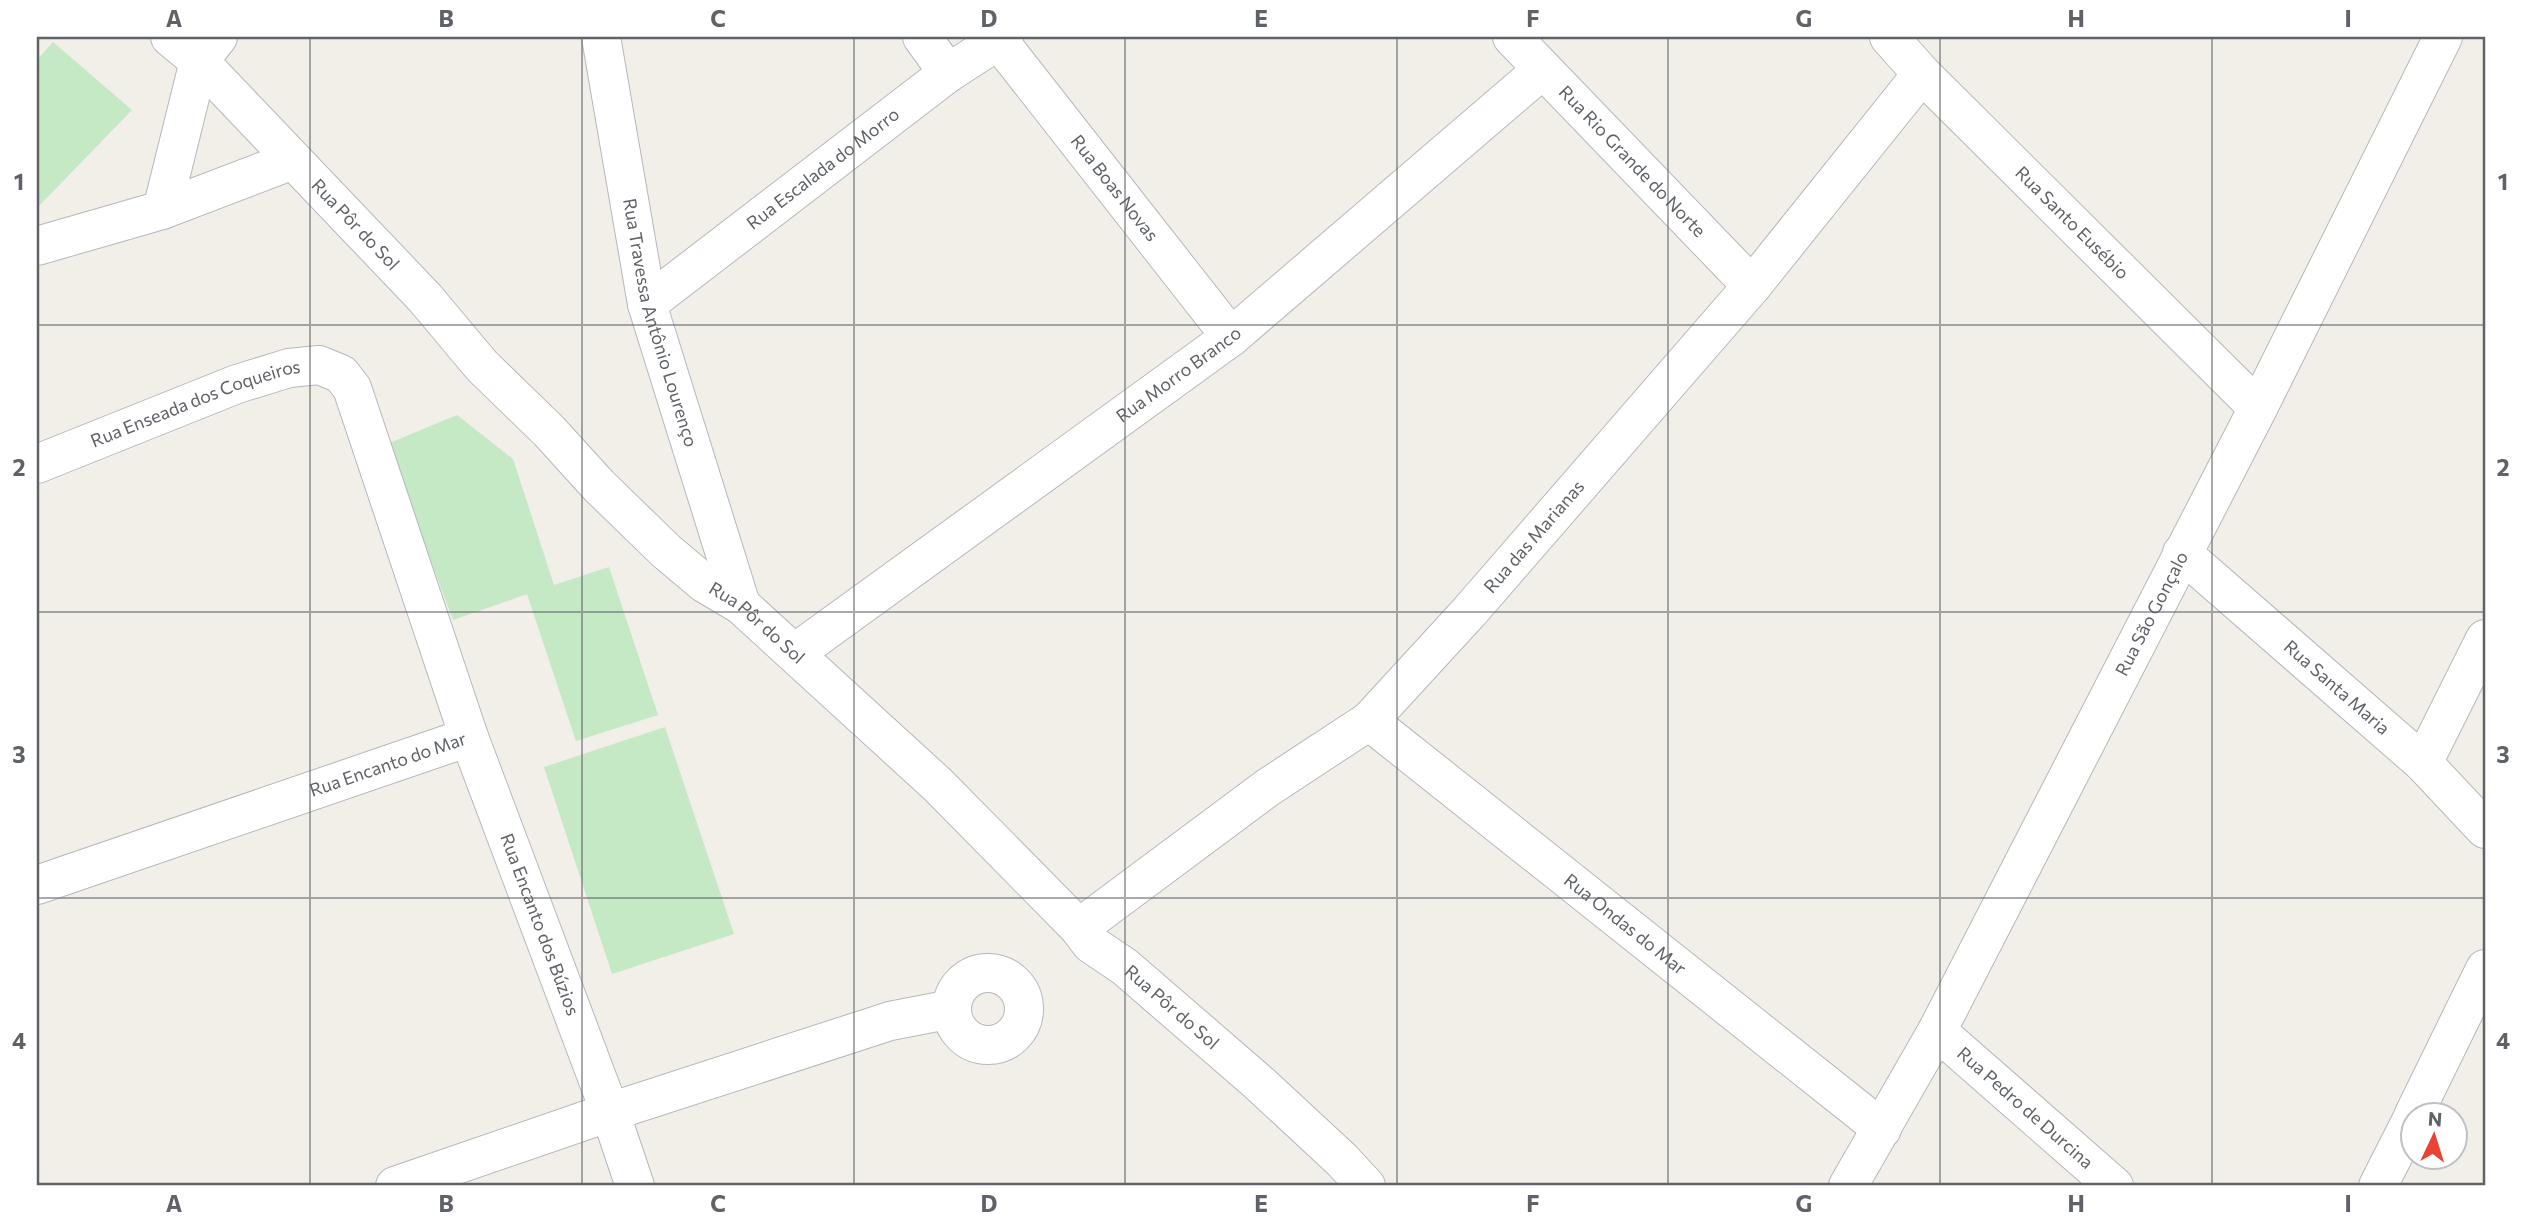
<svg xmlns="http://www.w3.org/2000/svg" width="2522" height="1223" viewBox="0 0 2522 1223" font-family="Commissioner,sans-serif">
<style>
.pitch{fill:#c5e8c5}
.lines{fill:none;stroke-linecap:round;stroke-linejoin:round}
.minor-casing{stroke:#b5b8bc;stroke-width:40}
.minor{stroke:#fff;stroke-width:38}
.grid{fill:none;stroke:#5f6368;stroke-width:2;stroke-opacity:0.55}
.labels{text-anchor:middle;stroke-width:5;stroke-linejoin:round;paint-order:stroke}
.street-label{font-size:18px;fill:#5f6368;stroke:#fff}
.neatline{fill:none;stroke:#5f6368;stroke-width:2.5}
.grid-label{font-size:23px;text-anchor:middle;font-weight:bold;fill:#5f6368}
</style>
<rect width="100%" height="100%" fill="#f1efe8"/>
<path class="pitch" d="M53 42 132 110 37 208V60Z
M457 415 513 459 554 585 609 567 658 715 576 741 527 594 453 620 387 444Z
M665 727 734 934 612 974 544 767Z"/>
<g class="lines">
<defs>
<g id="minor">
<path id="s1" d="M170 37 199 61 425 298 482 366 549 431 599 486 666 551 704 583 741 605 938 785 1079 928 1091 944 1125 967 1259 1083 1342 1160 1366 1186"/>
<path id="s2" d="M601 37 647 304 741 605"/>
<path d="M922 37 948 73"/>
<path id="s3" d="M1512 37 1752 286"/>
<path id="s4" d="M1889 37 1922 74 2258 408"/>
<path id="s5" d="M999 41 1231 337"/>
<path d="M162 210 199 61 218 37"/>
<path d="M37 246 162 210 293 160"/>
<path id="s6" d="M647 304 948 73 1004 37"/>
<path id="s7" d="M37 464 237 384 289 368 319 365 341 374 352 388 469 737 610 1112 395 1186"/>
<path id="s8" d="M2182 553 2423 763 2485 829"/>
<path id="s9" d="M795 653 1231 337 1542 70"/>
<path id="s10" d="M1369 721 1882 1129"/>
<path d="M2423 763 2485 639"/>
<path id="s11" d="M37 885 469 737"/>
<path id="s12" d="M1079 928 1267 788 1369 721 1470 611 1752 286 1922 74"/>
<circle cx="988" cy="1009" r="36"/>
<path id="s13" d="M1937 1031 2114 1186"/>
<path d="M2414 1114 2485 969"/>
<path d="M635 1186 610 1112 890 1021 952 1009"/>
<path id="s14" d="M1848 1186 1937 1031 2258 408 2443 37"/>
<path d="M2378 1186 2414 1115"/>
</g>
</defs>
<use href="#minor" class="minor-casing"/>
<use href="#minor" class="minor"/>
</g>
<path class="grid" d="M310 37V1186M582 37V1186M854 37V1186M1125 37V1186M1397 37V1186M1668 37V1186M1940 37V1186M2212 37V1186M37 325H2485M37 612H2485M37 898H2485"/>
<g class="labels">
<g class="street-label">
<text dy="6" stroke="none"><textPath href="#s3" startOffset="173">Rua Rio Grande do Norte</textPath></text>
<text dy="6" stroke="none"><textPath href="#s6" startOffset="222">Rua Escalada do Morro</textPath></text>
<text dy="6" stroke="none"><textPath href="#s5" startOffset="187">Rua Boas Novas</textPath></text>
<text dy="6" stroke="none"><textPath href="#s4" startOffset="261">Rua Santo Eusébio</textPath></text>
<text dy="6" stroke="none"><textPath href="#s1" startOffset="264">Rua Pôr do Sol</textPath></text>
<text dy="6" stroke="none"><textPath href="#s2" startOffset="292">Rua Travessa Antônio Lourenço</textPath></text>
<text dy="6" stroke="none"><textPath href="#s9" startOffset="474">Rua Morro Branco</textPath></text>
<text dy="6" stroke="none"><textPath href="#s7" startOffset="170">Rua Enseada dos Coqueiros</textPath></text>
<text dy="6" stroke="none"><textPath href="#s12" startOffset="604">Rua das Marianas</textPath></text>
<text dy="6" stroke="none"><textPath href="#s14" startOffset="648">Rua São Gonçalo</textPath></text>
<text dy="6" stroke="none"><textPath href="#s1" startOffset="831">Rua Pôr do Sol</textPath></text>
<text dy="6" stroke="none"><textPath href="#s8" startOffset="205">Rua Santa Maria</textPath></text>
<text dy="6" stroke="none"><textPath href="#s11" startOffset="371">Rua Encanto do Mar</textPath></text>
<text dy="6" stroke="none"><textPath href="#s7" startOffset="910">Rua Encanto dos Búzios</textPath></text>
<text dy="6" stroke="none"><textPath href="#s10" startOffset="327">Rua Ondas do Mar</textPath></text>
<text dy="6" stroke="none"><textPath href="#s1" startOffset="1398">Rua Pôr do Sol</textPath></text>
<text dy="6" stroke="none"><textPath href="#s13" startOffset="117">Rua Pedro de Durcina</textPath></text>
</g>
</g>
<rect width="2522" height="1223" fill="none" stroke="#ffffff" stroke-width="77"/>
<g transform="translate(2434 1136) rotate(4)"><circle r="33" fill="#ffffff" stroke="#bfc1c3" stroke-width="2"/>
<path d="M0-5L12 26L0 18L-12 26Z" fill="#ea4335"/>
<text y="-10" font-size="19" font-weight="bold" text-anchor="middle" fill="#5f6368">N</text>
</g>
<rect x="38" y="38" width="2446" height="1146" class="neatline"/>
<g class="grid-label">
<text x="174" y="27">A</text>
<text x="446" y="27">B</text>
<text x="718" y="27">C</text>
<text x="989" y="27">D</text>
<text x="1261" y="27">E</text>
<text x="1533" y="27">F</text>
<text x="1804" y="27">G</text>
<text x="2076" y="27">H</text>
<text x="2348" y="27">I</text>
<text x="19" y="190">1</text>
<text x="2503" y="190">1</text>
<text x="19" y="476">2</text>
<text x="2503" y="476">2</text>
<text x="19" y="763">3</text>
<text x="2503" y="763">3</text>
<text x="19" y="1049">4</text>
<text x="2503" y="1049">4</text>
<text x="174" y="1212">A</text>
<text x="446" y="1212">B</text>
<text x="718" y="1212">C</text>
<text x="989" y="1212">D</text>
<text x="1261" y="1212">E</text>
<text x="1533" y="1212">F</text>
<text x="1804" y="1212">G</text>
<text x="2076" y="1212">H</text>
<text x="2348" y="1212">I</text>
</g>
</svg>
